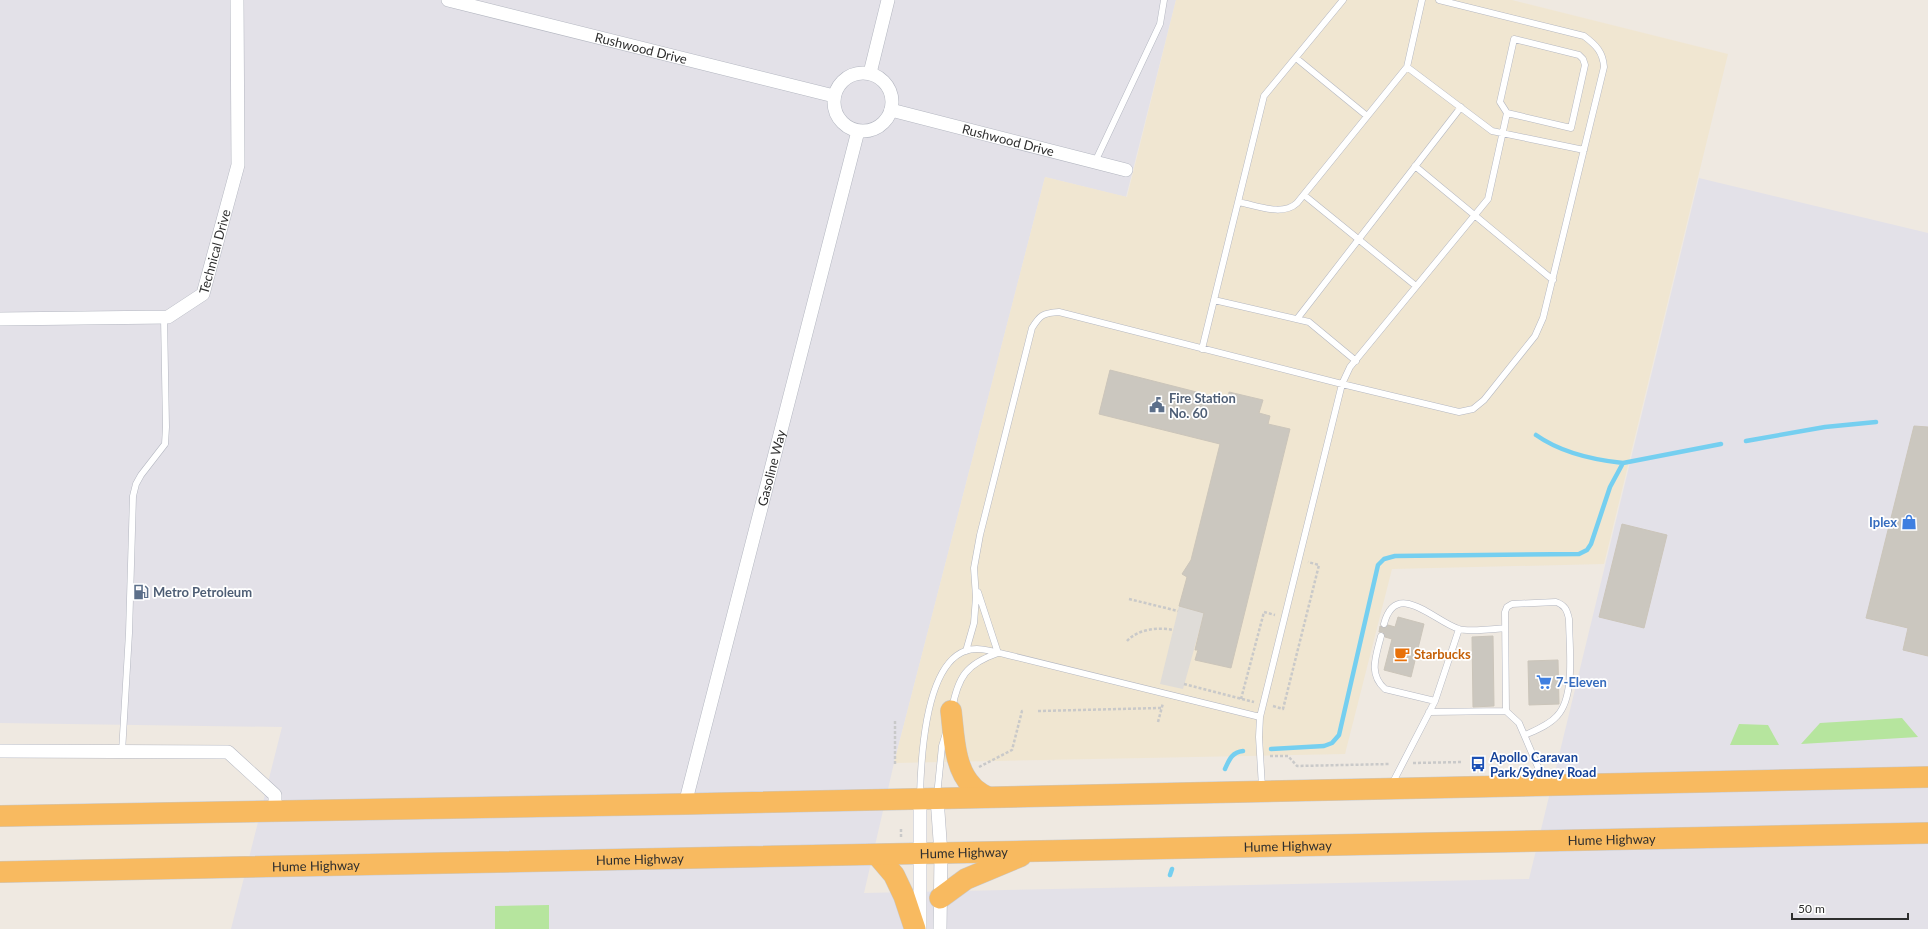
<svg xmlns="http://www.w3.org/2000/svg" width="1928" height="929" viewBox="0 0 1928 929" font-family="Lato,sans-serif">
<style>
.industrial{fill:#e3e1e8}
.education{fill:#f0e6d1}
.green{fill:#b6e59e}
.plaza{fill:#dfdcd8}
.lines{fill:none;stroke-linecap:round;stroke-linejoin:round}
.stream{stroke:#75cff0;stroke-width:4.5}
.building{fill:#cbc7bf;stroke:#cbc5ba}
.service-casing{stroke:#b4b7c1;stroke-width:7}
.minor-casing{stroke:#b4b7c1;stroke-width:14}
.trunk-casing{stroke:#c9c9c9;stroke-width:22}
.path{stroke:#c9c9c9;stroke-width:2.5;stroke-dasharray:3 2;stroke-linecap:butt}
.service{stroke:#fff;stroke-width:6}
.minor{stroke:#fff;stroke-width:13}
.trunk{stroke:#f8ba60;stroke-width:21}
.labels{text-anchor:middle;stroke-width:3.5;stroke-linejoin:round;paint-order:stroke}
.street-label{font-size:13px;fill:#2e2e2e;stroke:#fff}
.service-label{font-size:13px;font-weight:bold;fill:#4e5e75;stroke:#fff;text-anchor:start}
.shop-label{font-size:13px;font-weight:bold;fill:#366cbe;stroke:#fff;text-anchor:end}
.food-label{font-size:13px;font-weight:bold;fill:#c56008;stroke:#fff;text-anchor:start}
.transit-label{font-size:13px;font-weight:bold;fill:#164399;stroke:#fff;text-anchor:start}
</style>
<rect width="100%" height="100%" fill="#efe9e1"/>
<path class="industrial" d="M0 0H1176L1126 197 1045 177 894 763 864 893 1529 879 1699 178 1928 233V929H231L282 727 0 723Z"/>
<path class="education" d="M1176 0H1512L1728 54 1604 564 1392 569 1345 754 894 763 1045 177 1127 197Z"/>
<path class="green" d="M1902 718 1918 737 1801 744 1820 723Z
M1739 724 1768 725 1779 745H1730Z
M549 905V929H495V906Z"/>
<path class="plaza" d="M1179 606 1207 613 1203 617 1183 689 1160 684Z"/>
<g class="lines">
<path class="stream" d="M1536 435C1560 452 1594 460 1623 463
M1746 441 1825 427 1876 422
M1271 749 1324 746 1332 743 1339 735 1378 565 1384 559 1395 556 1579 554 1587 550 1591 544 1610 487 1623 463 1721 444
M1225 769C1229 760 1232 752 1243 751
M1170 875 1172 869"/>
</g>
<path class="building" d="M1110 370 1228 400 1229 392 1263 400 1259 413 1270 416 1268 424 1290 429 1231 668 1195 660 1198 650H1195L1204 613 1179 606 1187 577 1182 574 1191 560 1220 444 1099 414Z
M1914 426 1928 427V656L1903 650 1908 628 1866 618Z
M1622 524 1667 535 1644 628 1599 617Z
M1398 617 1424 624 1411 677 1384 670 1392 639 1385 637 1383 632H1379L1380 626 1384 628 1388 625 1395 627Z
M1493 636 1494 706 1473 707 1472 637Z
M1558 660 1559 704 1529 705 1528 661Z"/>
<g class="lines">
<defs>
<path id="service" d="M1439 0 1584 36C1596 45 1603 52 1604 67L1543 318 1535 336 1484 400 1473 409 1459 412 1342 384 1350 367 1488 199 1507 113
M1514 39 1579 55 1583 59 1585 65 1571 128 1507 113 1500 102Z
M1296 58 1367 116
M1407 67 1492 131 1584 150
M1095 162 1160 24 1164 0
M1415 166 1553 280
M1304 195 1416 286
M1238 202C1256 205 1282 217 1297 203L1407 67 1422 0
M1214 300 1309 322 1356 361
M1297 319 1461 107
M1202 349 1264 96 1343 0
M978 592 998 653
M1384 624C1396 578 1435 622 1459 629 1468 632 1494 629 1505 628
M1381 636C1376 656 1368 674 1385 689L1435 701
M952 709C958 677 966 664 998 653
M1429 712 1506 711
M1260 717 1259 737 1262 787
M1525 735C1536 730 1549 725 1557 716 1576 696 1569 646 1569 619 1567 610 1565 605 1556 602L1512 604 1507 607 1505 612 1506 711 1519 723 1544 781
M122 752 129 633 133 496 136 484 141 475 165 444 166 427 164 317
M1392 784 1435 701 1459 629
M920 795C921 758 925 666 965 651 979 646 994 652 1008 655L1260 717 1342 384 1059 312C1043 313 1040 315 1032 328L980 535 974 568 976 597 974 623 966 651
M937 796 942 746 946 733"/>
<g id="minor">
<path id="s1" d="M448 0 834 96"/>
<circle cx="863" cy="102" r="29"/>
<path d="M870 73 888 0"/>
<path id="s2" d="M891 110 1126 170"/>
<path id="s3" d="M0 319 168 317 203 294 238 165 237 0"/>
<path d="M0 751 228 752 275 795V811"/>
<path d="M937 798 941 854 940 929"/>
<path id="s4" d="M685 804 858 131"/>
<path d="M920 929V798"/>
</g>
<g id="trunk">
<path d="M951 711C954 735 954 768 972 786 976 791 982 794 987 797"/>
<path d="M0 816 685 804 1928 777"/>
<path d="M877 855 894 875 904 896 915 929"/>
<path id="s5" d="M0 872 1928 833"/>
<path d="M940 898 966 879 1021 856"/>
</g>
</defs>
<use href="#service" class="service-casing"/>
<use href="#minor" class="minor-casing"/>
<use href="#trunk" class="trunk-casing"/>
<path class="path" d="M1129 599 1178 611
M1127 641C1138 629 1158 627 1173 630
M1184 684 1254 702
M1241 699 1264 612 1275 615
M1273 706 1283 709 1319 565 1308 562
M1038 711 1161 708
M1158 722 1163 703
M1270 756H1288L1297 766 1390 764
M1413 763 1463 762
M895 764V719
M979 767 1012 750 1022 711H1024
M901 829V837"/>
<use href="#service" class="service"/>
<use href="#minor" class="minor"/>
<use href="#trunk" class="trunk"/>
</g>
<defs>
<symbol id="civic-bare" viewBox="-9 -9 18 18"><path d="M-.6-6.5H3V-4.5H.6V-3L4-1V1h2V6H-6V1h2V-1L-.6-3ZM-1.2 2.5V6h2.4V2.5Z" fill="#5c6f8a" stroke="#fff" stroke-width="2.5" paint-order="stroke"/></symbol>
<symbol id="shop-bare" viewBox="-9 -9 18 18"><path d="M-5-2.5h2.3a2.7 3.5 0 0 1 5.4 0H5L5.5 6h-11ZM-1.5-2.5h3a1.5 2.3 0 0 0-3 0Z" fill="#3f7fe0" stroke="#fff" stroke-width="2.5" paint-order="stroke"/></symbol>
<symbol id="fuel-bare" viewBox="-9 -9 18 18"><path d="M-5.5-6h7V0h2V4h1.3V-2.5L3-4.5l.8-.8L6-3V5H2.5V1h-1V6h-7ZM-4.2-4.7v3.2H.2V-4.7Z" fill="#5c6f8a" stroke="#fff" stroke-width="2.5" paint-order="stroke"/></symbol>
<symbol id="cafe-bare" viewBox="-9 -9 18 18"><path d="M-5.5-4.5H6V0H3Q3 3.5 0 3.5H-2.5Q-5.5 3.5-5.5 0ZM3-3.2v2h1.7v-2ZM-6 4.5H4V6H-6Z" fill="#e8710a" stroke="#fff" stroke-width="2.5" paint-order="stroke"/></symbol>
<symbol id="supermarket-bare" viewBox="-9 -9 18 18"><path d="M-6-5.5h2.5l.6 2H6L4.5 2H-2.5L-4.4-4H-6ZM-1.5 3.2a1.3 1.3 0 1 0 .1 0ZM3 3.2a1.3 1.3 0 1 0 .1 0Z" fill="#3f7fe0" stroke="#fff" stroke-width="2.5" paint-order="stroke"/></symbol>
<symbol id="bus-bare" viewBox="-9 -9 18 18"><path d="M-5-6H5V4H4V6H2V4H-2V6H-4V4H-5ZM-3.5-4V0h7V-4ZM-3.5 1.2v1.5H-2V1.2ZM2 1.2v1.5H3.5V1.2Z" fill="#1a4fb4" stroke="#fff" stroke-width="2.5" paint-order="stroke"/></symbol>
</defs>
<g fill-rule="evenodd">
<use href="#civic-bare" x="1146" y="394" width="22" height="22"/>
<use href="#shop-bare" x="1898" y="511" width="22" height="22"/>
<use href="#fuel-bare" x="130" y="581" width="22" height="22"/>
<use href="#cafe-bare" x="1391" y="643" width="22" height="22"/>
<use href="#supermarket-bare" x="1533" y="671" width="22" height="22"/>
<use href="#bus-bare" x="1467" y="753" width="22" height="22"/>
</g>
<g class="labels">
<g class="street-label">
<text dy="5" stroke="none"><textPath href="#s1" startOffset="199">Rushwood Drive</textPath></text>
<text dy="5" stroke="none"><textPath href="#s2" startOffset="121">Rushwood Drive</textPath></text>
<text dy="5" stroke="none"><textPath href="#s3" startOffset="254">Technical Drive</textPath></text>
<text dy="5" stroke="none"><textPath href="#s4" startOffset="347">Gasoline Way</textPath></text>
<text dy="5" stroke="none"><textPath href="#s5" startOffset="1612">Hume Highway</textPath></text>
<text dy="5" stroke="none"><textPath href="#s5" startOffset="1288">Hume Highway</textPath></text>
<text dy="5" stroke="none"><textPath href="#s5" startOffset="964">Hume Highway</textPath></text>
<text dy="5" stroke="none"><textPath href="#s5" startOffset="640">Hume Highway</textPath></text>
<text dy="5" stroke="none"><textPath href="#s5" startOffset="316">Hume Highway</textPath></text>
</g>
<g class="service-label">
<text x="1169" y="403">Fire Station<tspan x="1169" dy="15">No. 60</tspan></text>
<text x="153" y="597">Metro Petroleum</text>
</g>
<g class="shop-label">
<text x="1897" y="527">Iplex</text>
<text x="1556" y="687" text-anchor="start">7-Eleven</text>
</g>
<g class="food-label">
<text x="1414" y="659">Starbucks</text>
</g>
<g class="transit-label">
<text x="1490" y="762">Apollo Caravan<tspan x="1490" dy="15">Park/Sydney Road</tspan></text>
</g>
</g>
<path d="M1792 913v6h116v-6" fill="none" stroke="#2e2e2e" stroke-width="2"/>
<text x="1798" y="913" font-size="12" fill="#2e2e2e" stroke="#ffffff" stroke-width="3" paint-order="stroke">50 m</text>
</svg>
